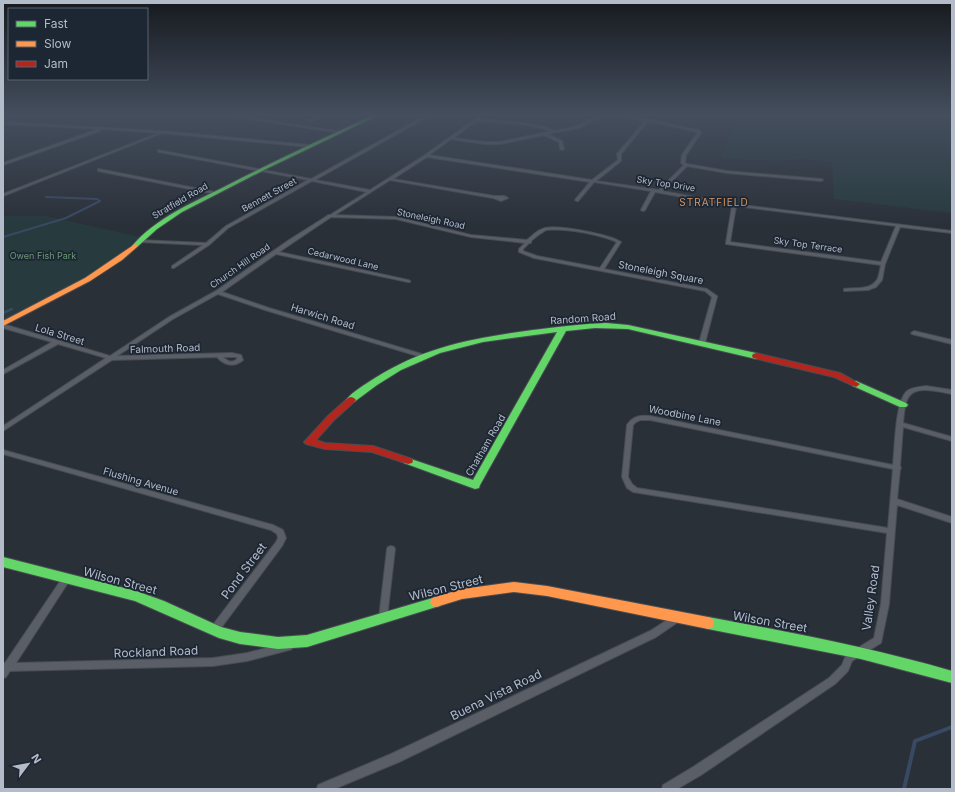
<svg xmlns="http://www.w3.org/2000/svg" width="955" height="792" viewBox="0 0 955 792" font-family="Inter,sans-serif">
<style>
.green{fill:#273a3e}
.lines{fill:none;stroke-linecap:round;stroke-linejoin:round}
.stream-far3{stroke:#384963;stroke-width:1.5}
.stream-far2{stroke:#384963;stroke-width:2}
.stream-far1{stroke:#384963;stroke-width:2.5}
.stream{stroke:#384963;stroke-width:4}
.street-casing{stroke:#484c53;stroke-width:2}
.fast-casing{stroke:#484c53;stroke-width:2}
.slow-casing{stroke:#484c53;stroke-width:2}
.jam-casing{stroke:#484c53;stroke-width:2}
.street{fill:#5a5e66;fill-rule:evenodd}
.fast{fill:#63d668;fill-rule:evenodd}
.slow{fill:#ff974d;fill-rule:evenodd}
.jam{fill:#b3261e;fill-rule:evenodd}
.labels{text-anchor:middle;stroke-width:3.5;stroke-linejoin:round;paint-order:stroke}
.far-street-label{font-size:9px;fill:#b4bcc9;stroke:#1d2633}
.far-park-label{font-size:9px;fill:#6b9a76;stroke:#1d2633}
.far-quarter-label{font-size:10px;letter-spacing:1px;fill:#d59563;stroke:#1d2633}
.street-label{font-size:10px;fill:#b4bcc9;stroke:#1d2633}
.near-street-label{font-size:12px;fill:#b4bcc9;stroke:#1d2633}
</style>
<rect width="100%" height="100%" fill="#2a3038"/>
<path class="green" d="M659 114H952V213L834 199 832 162 803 159 774 161 721 158 734 126 701 121H688Z
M3 216H46L140 237 105 268 92 276 3 321Z"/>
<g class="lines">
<path class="stream-far3" d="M338 129 347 120 359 114"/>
<path class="stream-far2" d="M3 237 66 218 100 201 97 199 46 197"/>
<path class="stream-far1" d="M3 313 12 309"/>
<path class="stream" d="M904 789 915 741 952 727"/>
<defs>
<path id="street" d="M13 114H17L3 119V117Z
M217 114H224L343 132 341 133Z
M269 114H272L269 116 268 115Z
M295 114H299L293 117 292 116Z
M321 114H324L311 121 309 120Z
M482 114H485L479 119 525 123 546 127 555 131 577 126 602 114H605L579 128 547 134 562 141 564 149 562 150 560 149 559 142 544 135 500 144H484L451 139 429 155 592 180 618 160 617 154 645 121 615 114H621L699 130 701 133 686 155 685 163 687 164 727 171 821 179 823 180 821 181 727 173 687 166 662 191 734 204 952 231V233L900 227 885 264 882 280 876 287 868 290 846 291H844V289C855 287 872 291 878 278 879 275 880 269 881 265L726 244V243L732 206 655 192 645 210 643 211 641 210 651 191 594 182 578 201H577L575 200 590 182 427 157 393 179 494 196H504L508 198 501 201 493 198 390 180 335 215 396 217 471 235 527 240C532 236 537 230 545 228 559 225 609 234 621 242L604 269 707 289 717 296V297L705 343 702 345 699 343 712 297 705 291 534 258 519 252V249L525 243 471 237 396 219 331 217 279 252 408 280 410 281V282H408L276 254 222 292 269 308 425 355 426 356 425 357H421L265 310 218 294 173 319 117 356 232 353 241 355 243 360C234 368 224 365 217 357L112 360 3 431V426L106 358 58 344 3 374V370L52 342 3 328V324L110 356 169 317 216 291 289 240 327 216 328 215H330L367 192 312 181 228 228 209 245 174 268H172V266L203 245 140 242H138V240L206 243 226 226 308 180 159 152H158V150L311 179 424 116H426V118L315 180 370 190 425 155ZM476 121C502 123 527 123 552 131L500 142H484L454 138ZM648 121 697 132V133L682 155 681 163 684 165 659 190 596 181 621 161V154ZM736 206 896 226 881 262 730 242ZM546 230C565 228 599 234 617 242L600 268 537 256 523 251V249L529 243H531V241L537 236ZM223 357H237V359C231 364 228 361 223 357Z
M3 122 163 131 310 145 312 146 310 147 162 133 3 196V194L159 133 100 129V131L3 165V163L98 129 3 124Z
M99 169 215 192 217 193 215 194 98 171V169Z
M914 331 952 340V344L912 334 911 333Z
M926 386 952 390V394C940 392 915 384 908 398 904 405 904 415 903 423L952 437V441L903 427 900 466 901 468 900 470 897 499 952 517V523L897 505 889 604 881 643 852 661 848 671 835 684 701 775 677 789H662L663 785 693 767 829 678 842 665 846 655 874 638 881 604 887 533 633 492 627 488 622 477 627 425C633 416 640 415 650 416L893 465C895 448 895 404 906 392 911 387 919 387 926 386ZM640 420H650L893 469 888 528 637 488 632 484 628 477 633 425 636 422Z
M3 450 273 525 283 530 286 538 282 546 218 632 215 633 212 632 211 629 212 626 276 542 278 538 277 534 271 530 3 454Z
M391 546 394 547 395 549 387 618 386 621 383 622 380 621 379 618 387 549 388 547Z
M66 576 69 577 70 579 69 581 16 663 213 658 247 653 289 642 292 643 293 646 292 649 289 650 247 661 213 666 10 671 6 677 3 678V663H5L63 577Z
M678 613 681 614 682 617 681 620 656 637 399 762 334 789H317L318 785 391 754 650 631Z"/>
<path id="fast" d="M375 114H381L266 169 182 212 157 229 137 247 132 246C156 218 192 203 224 187 274 161 325 138 375 114Z
M606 323 628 325 756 353 760 356 756 359 628 329 595 328 566 331 480 485 479 488 475 489 404 463 403 461 404 459 408 458 473 480 557 332 483 342 440 353 401 370 377 385 354 402H348L346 400C353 391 366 384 375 378 426 346 475 338 533 330 558 327 581 324 606 323Z
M856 381 906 403 908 405 906 407H900L853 386 852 384 853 382Z
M3 557 136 591 164 601 221 627 240 632 278 637 307 635 436 597 440 598 442 602 440 606 436 607 307 647 278 649 240 644 219 638 135 601 3 567Z
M708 617C790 632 872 648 952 671V683L861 659 708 629 703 627 702 623 703 619Z"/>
<path id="slow" d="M135 244 137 245V247L122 260 90 281 3 326V321L85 278Z
M514 582 547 586 708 617 713 619 714 623 713 627 708 629 547 596 514 592 462 599 436 607 432 606 430 602 432 598 462 589Z"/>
<path id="jam" d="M756 353 840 373 860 384 856 387 834 377 753 358 752 356 753 354Z
M351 397 354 398 356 400 354 402 334 420 316 440 325 443 373 446 412 459 413 461 412 463 408 464 372 452 325 449 306 444 304 442 306 440 328 416 348 398Z"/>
</defs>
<use href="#street" class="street-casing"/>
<use href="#fast" class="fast-casing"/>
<use href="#slow" class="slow-casing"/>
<use href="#jam" class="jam-casing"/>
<use href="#street" class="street"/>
<use href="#fast" class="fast"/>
<use href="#slow" class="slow"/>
<use href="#jam" class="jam"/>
</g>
<linearGradient id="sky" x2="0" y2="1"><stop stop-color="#171a1f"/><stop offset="0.51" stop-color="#444e5e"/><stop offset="1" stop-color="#444e5e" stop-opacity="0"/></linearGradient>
<rect width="955" height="225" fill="url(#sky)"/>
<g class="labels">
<g class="far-street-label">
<text transform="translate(666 184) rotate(9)" y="3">Sky Top Drive</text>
<text transform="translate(269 195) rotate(-29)" y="3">Bennett Street</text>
<text transform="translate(180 201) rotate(-30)" y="3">Stratfield Road</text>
<text transform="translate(431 219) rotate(12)" y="3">Stoneleigh Road</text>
<text transform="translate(808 245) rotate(8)" y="3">Sky Top Terrace</text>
<text transform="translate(343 259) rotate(13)" y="3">Cedarwood Lane</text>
<text transform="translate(240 266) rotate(-35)" y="3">Church Hill Road</text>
</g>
<g class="far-park-label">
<text x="43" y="259">Owen Fish Park</text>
</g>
<g class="far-quarter-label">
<text x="714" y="206">STRATFIELD</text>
</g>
<g class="street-label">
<text transform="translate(661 272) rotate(11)" y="4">Stoneleigh Square</text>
<text transform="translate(323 316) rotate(17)" y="4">Harwich Road</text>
<text transform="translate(583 318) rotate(-4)" y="4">Random Road</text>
<text transform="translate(60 334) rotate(17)" y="4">Lola Street</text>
<text transform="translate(165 348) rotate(-2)" y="4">Falmouth Road</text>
<text transform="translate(685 415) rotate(11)" y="4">Woodbine Lane</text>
<text transform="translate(485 445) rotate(-60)" y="4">Chatham Road</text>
<text transform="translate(141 481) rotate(16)" y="4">Flushing Avenue</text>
</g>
<g class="near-street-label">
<text transform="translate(244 571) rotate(-53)" y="4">Pond Street</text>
<text transform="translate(120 581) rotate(15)" y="4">Wilson Street</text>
<text transform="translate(446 588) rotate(-14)" y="4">Wilson Street</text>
<text transform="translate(871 598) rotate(-82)" y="4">Valley Road</text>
<text transform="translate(770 622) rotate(10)" y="4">Wilson Street</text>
<text transform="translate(156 652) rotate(-2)" y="4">Rockland Road</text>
<text transform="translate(496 695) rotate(-26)" y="4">Buena Vista Road</text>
</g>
</g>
<rect width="955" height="792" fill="none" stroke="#b4bcc9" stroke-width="8"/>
<rect x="8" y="8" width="140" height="72" fill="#1d2633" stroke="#59626f"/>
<rect x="16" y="21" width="20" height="6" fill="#63d668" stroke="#59626f"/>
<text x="44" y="28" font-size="12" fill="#b4bcc9">Fast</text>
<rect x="16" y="41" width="20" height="6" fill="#ff974d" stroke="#59626f"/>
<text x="44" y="48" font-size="12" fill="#b4bcc9">Slow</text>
<rect x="16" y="61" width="20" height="6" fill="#b3261e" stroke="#59626f"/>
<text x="44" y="68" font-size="12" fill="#b4bcc9">Jam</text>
<g transform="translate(28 764) rotate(58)" stroke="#1d2633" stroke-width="3" paint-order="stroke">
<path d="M0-3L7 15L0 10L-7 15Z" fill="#b4bcc9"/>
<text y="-6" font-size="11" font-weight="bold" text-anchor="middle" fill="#b4bcc9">N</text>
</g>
</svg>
